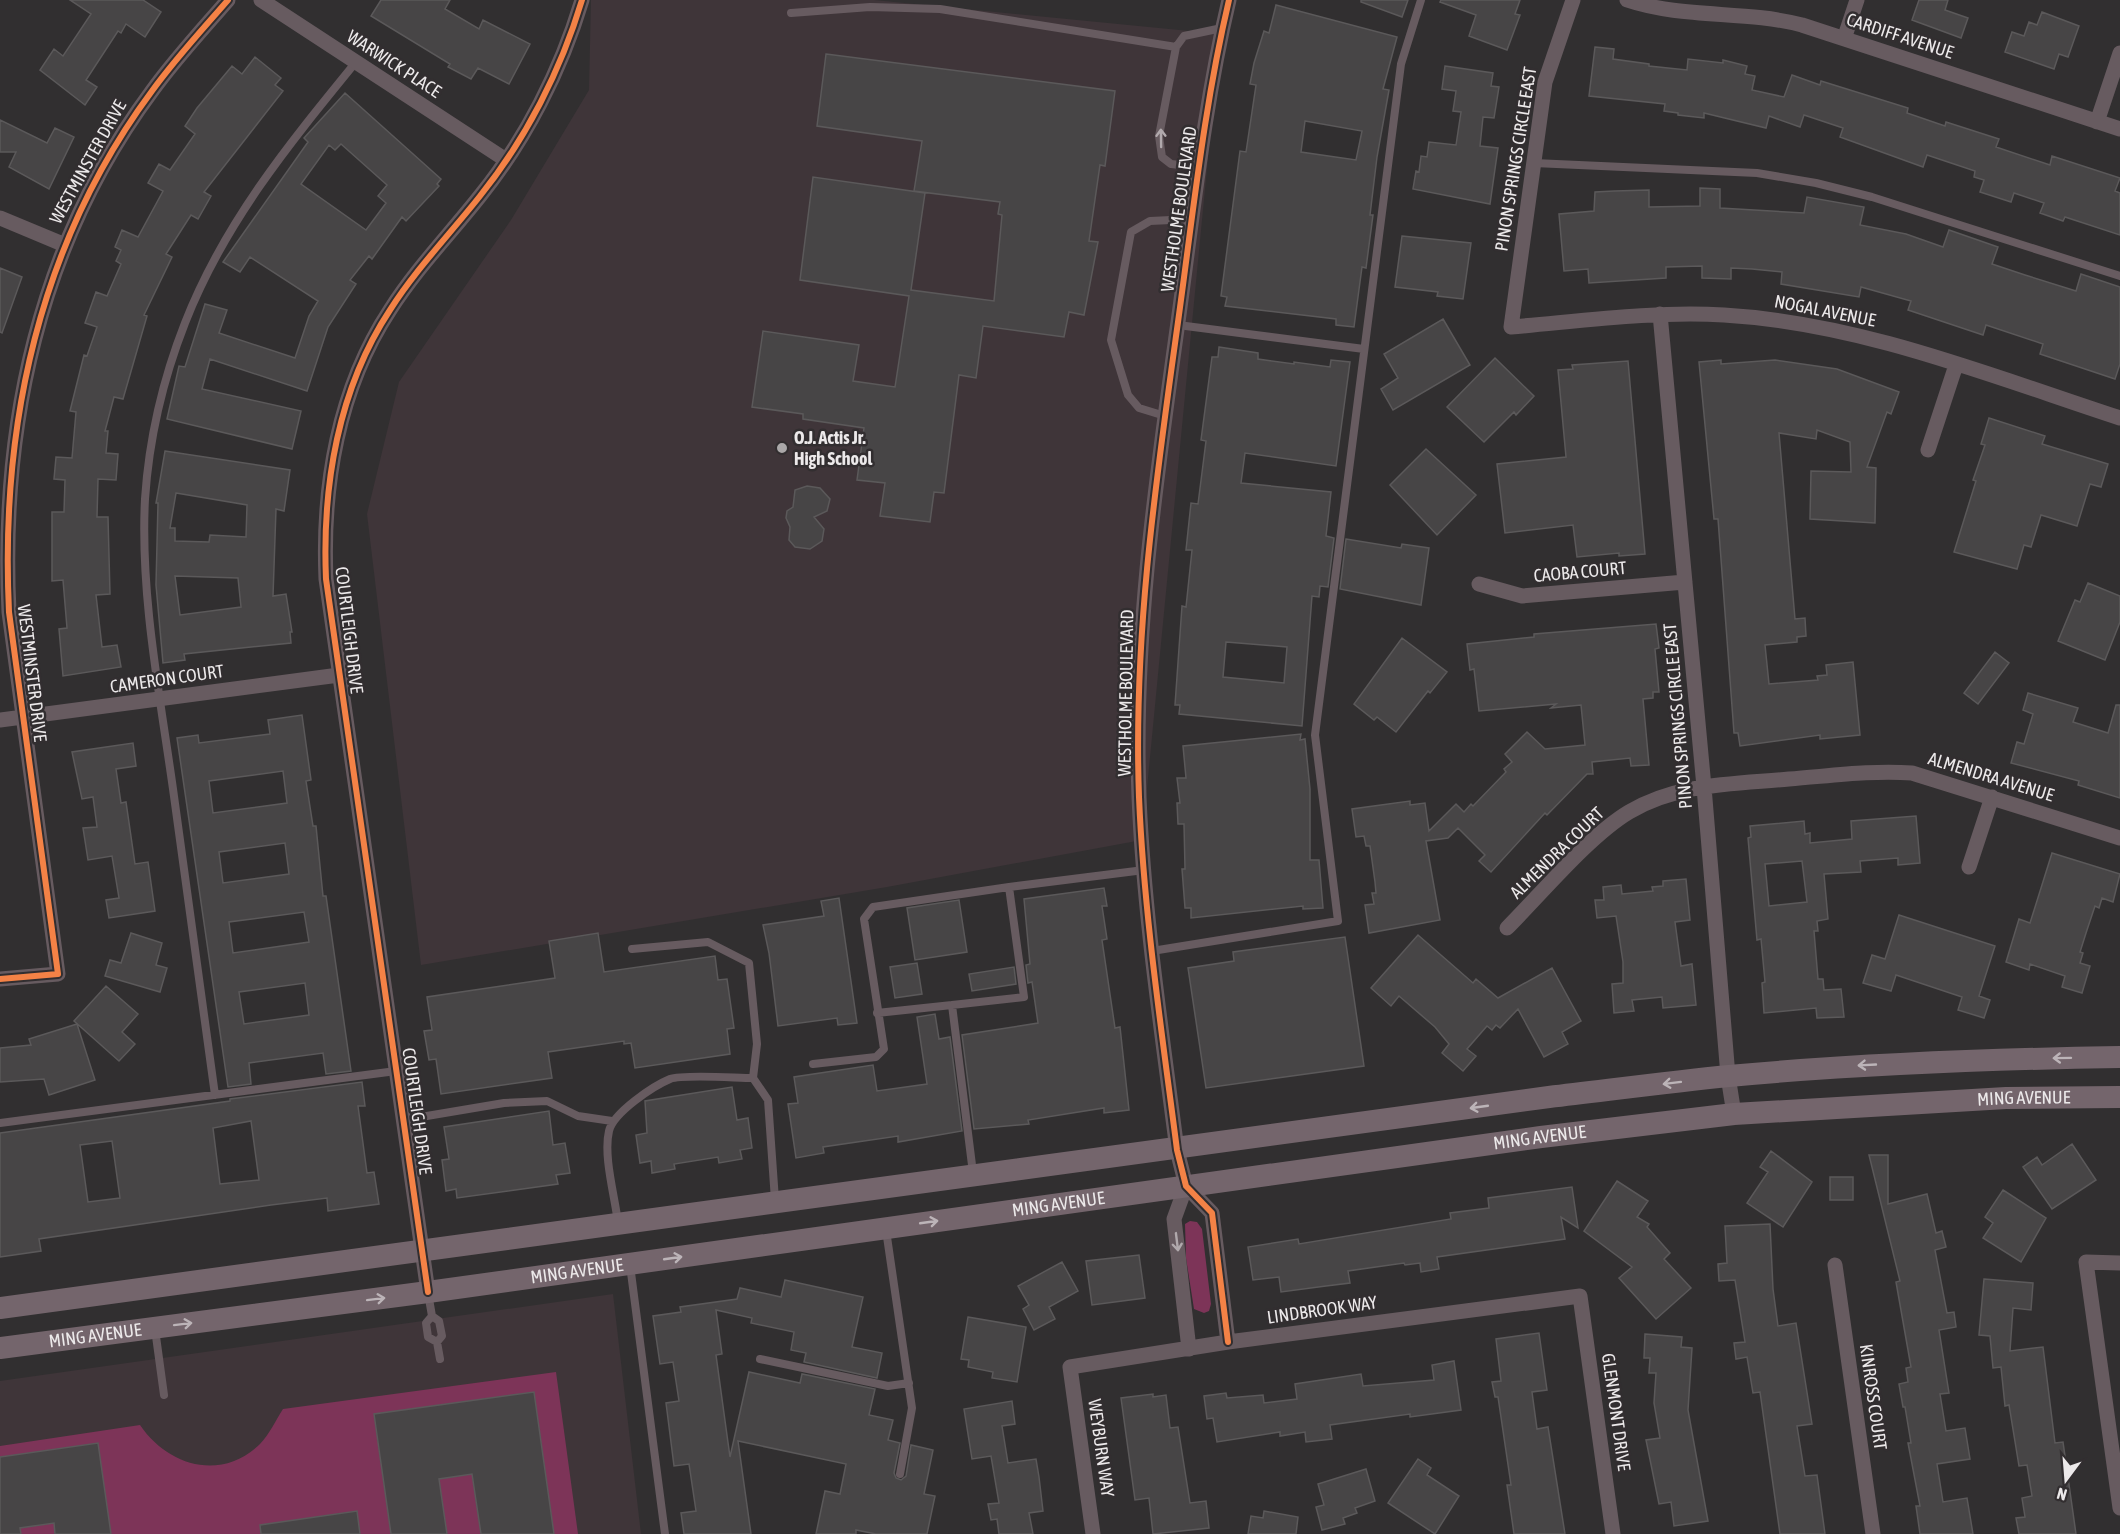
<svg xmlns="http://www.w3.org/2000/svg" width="2120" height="1534" viewBox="0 0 2120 1534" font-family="'Asap Condensed',sans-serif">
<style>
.built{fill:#3f3539}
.green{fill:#7d3458}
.building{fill:#474546;stroke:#5b595a;stroke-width:1.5;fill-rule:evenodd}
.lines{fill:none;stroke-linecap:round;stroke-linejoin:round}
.service{stroke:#675b60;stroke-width:8}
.minor{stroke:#675b60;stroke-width:15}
.secondary{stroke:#74656c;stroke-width:22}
.cycleway-casing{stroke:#322e30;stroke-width:10}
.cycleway{stroke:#f48246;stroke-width:6}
.oneway{stroke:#b0a9ac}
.oneway2{stroke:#bcb4b8}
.poi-dot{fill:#aba8a9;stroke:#322e30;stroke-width:2}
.labels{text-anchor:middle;stroke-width:5;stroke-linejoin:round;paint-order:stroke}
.street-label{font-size:18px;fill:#ece9ea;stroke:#322e30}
.poi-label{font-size:18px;font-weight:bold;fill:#ece9ea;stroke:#322e30;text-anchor:start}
</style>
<rect width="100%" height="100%" fill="#312f30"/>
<path class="built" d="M591 0H874L1220 34 1142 840 887 887 421 965 367 514 399 382 511 220 589 90Z
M613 1294 641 1534H0V1381Z"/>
<path class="green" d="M1190 1221 1197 1222 1202 1229 1211 1304 1209 1311 1204 1313 1194 1309 1186 1258 1185 1224Z
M556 1372 578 1534H0V1446L140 1425C168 1466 221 1482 260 1444 269 1435 276 1420 283 1409Z"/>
<path class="building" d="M70 0H143L161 12 145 37 126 24 121 33 118 31 86 80 97 87 85 105 40 70 54 49 63 56 91 14Z
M381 0H450L445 9 479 29 483 20 530 44 509 84 478 68 471 79 448 67 450 64 371 16Z
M1361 0H1408L1402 17 1361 2Z
M1441 0H1520L1515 14 1520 15 1507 50 1469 36 1476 15 1440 2Z
M1919 0H1948L1945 10 1968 18 1961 38 1912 20Z
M1276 5 1397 37 1383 89 1389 90 1377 157 1370 215H1373L1366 268 1362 267 1354 327 1336 325V319L1225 306 1227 297 1221 296 1240 151 1246 152 1256 85 1250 84 1254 63 1264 31 1269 33ZM1305 121 1362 131 1356 160 1301 152Z
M2042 12 2079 26 2068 57 2059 54 2054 69 2005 52 2012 32 2024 36 2029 22 2037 25Z
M1595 47 1614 49 1613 59 1649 64V66L1687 70 1688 59 1723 63V60L1747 66 1745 74 1755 76 1752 90 1784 97 1792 75 1820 85 1821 81 1908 108 1907 113 1945 126 1946 122 1999 139 1996 147 2050 165 2052 156 2120 178 2115 191 2120 193V235L2065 217 2063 221 2040 213 2044 203 2014 193 2011 202 1980 192 1984 180 1974 177 1975 171 1927 155 1923 167 1840 137 1843 128 1804 115 1800 127 1769 116 1766 128 1704 113V118L1678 115V113L1664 111 1665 104 1589 96Z
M826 54 1115 91 1105 166 1100 165 1089 241 1098 242 1084 315 1069 312 1064 337 983 326 976 378 959 375 944 493 934 492 930 522 880 516 885 483 857 480 864 428 803 419V414L752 407 763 331 859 345 853 381 895 387 909 296 800 280 813 177 925 193 911 290 994 301 1002 215 998 214 1000 202 914 191 922 141 817 126Z
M255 57 281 78 275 85 283 91 204 192 211 196 198 219 191 215 166 254 172 257 144 315 147 316 123 399 114 397 105 431H108L106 453 118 454 116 480 98 479 97 517H108L110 594 96 595 102 647 117 645 121 667 63 676 59 629 67 628 63 580 52 581V512H64L65 480 54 479 56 457 72 458 76 412 70 411 84 355 87 356 97 327 85 323 96 292 107 296 121 264 116 261 121 250 115 247 122 230 138 237 163 191 148 183 159 164 170 170 195 134 185 126 197 108 232 66 242 74Z
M1445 66 1493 73 1491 86 1499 87 1494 118 1483 117 1480 146 1498 148 1490 204 1413 189 1416 171 1419 172 1421 156 1427 157 1429 142 1456 145 1461 112 1453 111 1456 91 1442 89Z
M345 93 441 179 437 184 439 186 406 221 402 217 372 259 369 256 350 280 356 284 328 327 307 391 210 359 202 389 301 411 292 449 167 419 179 366 185 367 205 304 227 310 219 333 295 358 309 316 318 301 250 257 240 272 223 262 308 142 304 138ZM341 144 387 185 378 196 386 203 366 230 301 184 329 145 335 150Z
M0 120 47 143 55 128 74 137 49 189 9 167 16 152H0Z
M1700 188 1720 189V208L1804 213 1807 197 1864 207 1860 225 1906 234 1943 247 1949 230 1998 247 1992 264 2025 275 2076 291 2081 274 2120 287V364L2115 379 2040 354 2043 344 1986 325 1983 335 1908 310 1911 301 1861 287 1859 297 1781 284 1782 272 1752 269 1731 268V279L1702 278V266L1666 267V278L1589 283 1588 269 1564 271 1559 214 1594 211 1595 192 1614 191 1649 190V207L1700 206Z
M1402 236 1471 243 1463 299 1437 296 1438 292 1395 287Z
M0 268 22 277 2 333 0 332Z
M1443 319 1470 365 1393 410 1381 389 1398 378 1384 354Z
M1219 347 1258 353V359L1294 364V362L1330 367 1331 360 1350 362 1336 466 1245 453 1241 483 1331 492 1326 536 1334 538 1328 587 1320 586 1319 597 1312 596 1302 726 1179 714 1180 705H1175L1182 606 1186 607 1192 550H1186L1191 503 1198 504 1206 441 1201 440 1212 357H1218ZM1226 642 1287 647 1284 683 1223 677Z
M1495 358 1534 396 1516 415 1514 412 1484 442 1447 407Z
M1721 360V364L1775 360 1837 369 1899 392 1891 414 1887 412 1867 467 1876 468 1875 523 1810 519 1811 471 1851 472 1850 442 1817 430 1816 439 1779 433 1795 619 1805 618 1806 636 1797 637V642L1765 645 1769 684 1818 680 1817 676 1827 675 1826 665 1853 662 1860 735 1820 739V735L1740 746 1738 733H1734L1718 519H1714L1699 362Z
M1628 361 1645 554 1619 556V553L1577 557 1573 525 1505 533 1497 464 1566 457 1558 370 1573 369 1572 365Z
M1989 418 2045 436 2042 444 2108 464 2101 487 2090 484 2077 526 2041 515 2031 547 2024 545 2017 569 1954 552 1976 481 1973 480 1985 445 1981 444Z
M1426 449 1476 495 1437 535 1390 485Z
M165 451 290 470 284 511 276 509 273 596 286 594 292 632H290L291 643 184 654 185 660 163 663 156 585 158 503H156ZM176 493 247 505 246 537 210 535 209 542 175 541V528H170ZM175 576 238 578 241 607 180 615Z
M807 486 820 488 830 499 827 511 814 517 824 529 822 541 810 549 795 547 789 540 790 527 786 518 787 511 793 507 795 490Z
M1346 539 1401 548 1402 544 1429 548 1421 605 1340 589Z
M2088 583 2120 596V622L2105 660 2058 641 2075 600 2080 602Z
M1656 624 1659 648 1655 649 1659 692H1653V698L1643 699 1649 765 1631 766 1630 758 1592 762 1593 774H1587L1547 815 1545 813 1491 872 1479 861 1485 855 1458 828 1448 838 1426 841 1440 920 1369 933 1365 905 1374 904 1372 893H1376L1375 882 1370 846H1366L1364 836 1356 837 1352 809 1410 801V805L1425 803 1429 831 1456 804 1464 812 1471 804 1473 806 1506 772 1504 769 1512 762 1505 754 1527 732 1545 749 1585 745 1581 705 1551 708 1556 704 1479 711 1474 669 1470 670 1467 644 1534 637V634Z
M1402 638 1447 672 1430 693 1428 691 1396 732 1377 717 1374 720 1354 704Z
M1995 652 2009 663 1978 704 1964 693Z
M2028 693 2078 708 2073 722 2108 733 2116 705H2120V798L2078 785 2079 781 2011 763 2017 742 2024 744 2033 714 2023 710Z
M302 715 311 780 306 781 313 826H316L323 896H326L351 1071 326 1074 323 1053 249 1063 251 1084 228 1087 177 738 198 735 199 743 270 734 268 720ZM283 771 287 803 213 813 209 781ZM285 843 289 874 223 883 219 852ZM304 912 309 942 233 953 229 922ZM305 983 309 1015 244 1024 239 992Z
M1301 734 1300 740 1305 739 1310 789V860H1319L1323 908 1303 909V906L1191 918V908H1185L1182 869H1185L1184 824H1178L1177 803H1180L1177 778H1186L1183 746Z
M133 743 136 766 116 769 121 803 126 802 135 864 148 862 155 911 109 918 106 900 119 898 112 856 88 860 83 828 97 827 93 797 82 799 72 752Z
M1916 816 1920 863 1898 865V858L1860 861 1861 872 1824 874 1828 919 1817 921 1818 931H1814L1818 979H1823L1824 990 1841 989 1844 1017 1817 1018 1816 1008 1764 1013 1762 983 1765 982 1761 939 1757 940 1748 838 1751 837 1750 826 1804 821 1805 834 1810 833V843L1852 839 1851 821ZM1802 861 1807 902 1769 906 1765 864Z
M2052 853 2120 874 2113 902 2102 898 2099 908 2095 906 2087 930 2080 952 2083 953 2080 963 2090 966 2082 993 2062 987 2065 976 2030 964 2029 970 2006 962 2019 919 2030 923Z
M1686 879 1690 920 1675 922 1681 966 1692 964 1696 1005 1663 1008 1662 997 1632 1000 1634 1011 1614 1013 1612 984 1623 983V962L1616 916 1597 918 1595 900H1604L1603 887 1621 885 1622 894 1653 891 1652 887 1663 886V881Z
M1104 888 1107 906H1102L1107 939 1102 940 1115 1028 1120 1027 1129 1110 1104 1113V1108L1028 1120 1029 1124 974 1129 962 1035 1038 1023 1032 982 1028 983 1026 965 1030 964 1024 899Z
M839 898 857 1023 838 1025 837 1018 778 1026 769 953 763 925 824 916 821 901Z
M959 900 967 952 915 960 907 908Z
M1899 915 1995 946 1979 996 1990 1000 1984 1018 1958 1010 1962 997 1896 975 1891 991 1863 983 1872 955 1885 959Z
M131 933 162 943 156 965 167 968 160 992 105 976 110 960 121 963Z
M598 933 604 972 715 956 718 980 727 979 734 1028 727 1029 730 1054 635 1068 631 1043 624 1044V1041L548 1052 552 1078 441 1094 436 1059 429 1060 424 1031 432 1030 427 997 555 978 549 941Z
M1418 935 1473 983 1476 979 1498 998 1552 968 1581 1021 1562 1032 1568 1044 1544 1057 1518 1009 1500 1028 1496 1025 1492 1030 1487 1026 1467 1049 1476 1056 1463 1071 1442 1053 1449 1044 1435 1027 1399 996 1391 1006 1371 988Z
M1345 937 1364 1066 1206 1088 1188 968 1234 961 1233 952Z
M917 963 922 994 895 998 890 967Z
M1014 967 1016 984 972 991 969 974Z
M106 986 138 1014 122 1032 135 1044 119 1061 74 1021Z
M935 1014 939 1039 950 1037 962 1131 898 1142V1136L823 1147 824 1153 796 1158 788 1104 798 1103 794 1077 873 1065 877 1091 927 1084 917 1017Z
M77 1024 95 1080 49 1095 44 1079 0 1082V1048L31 1045 29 1039Z
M362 1082 365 1106H358L367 1173 374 1172 379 1204 328 1211 327 1198 271 1205 39 1239 41 1251 0 1257V1133L230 1101V1099ZM251 1121 259 1180 220 1184 213 1128ZM112 1141 120 1198 88 1202 80 1145Z
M732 1087 737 1120 748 1118 752 1148 740 1150 742 1159 719 1163 718 1157 674 1164 675 1169 652 1173 651 1161 640 1163 636 1135 647 1133 645 1101Z
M549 1111 553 1145 565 1143 570 1173 556 1175 558 1184 457 1198 456 1189 446 1191 442 1160 449 1159 444 1127Z
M2072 1144 2096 1180 2052 1209 2023 1167 2037 1157 2042 1165Z
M1771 1151 1812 1182 1783 1227 1747 1203 1768 1172 1760 1167Z
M1869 1155H1888V1204L1927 1194 1936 1233 1942 1231 1946 1247 1935 1250 1947 1313 1954 1312 1956 1327 1939 1330 1949 1393 1940 1394 1946 1431 1965 1428 1970 1459 1937 1464 1943 1502 1967 1498 1973 1534H1920L1916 1506H1920L1908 1443H1911L1905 1407H1903L1899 1384 1908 1382 1906 1368 1911 1367 1896 1282 1900 1281Z
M1830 1177H1853V1200H1830Z
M1617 1181 1648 1201 1637 1217 1649 1224 1647 1227 1670 1253 1664 1259 1691 1288 1656 1319 1619 1278 1632 1267 1584 1231Z
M1572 1187 1578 1228 1561 1217 1565 1239 1437 1257 1439 1269 1421 1272 1420 1263 1405 1265 1404 1263 1348 1271 1350 1283 1326 1286 1281 1292 1279 1277 1253 1280 1248 1247 1298 1239 1299 1244 1451 1219 1450 1213 1489 1208 1488 1198Z
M2003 1190 2046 1218 2021 1262 1983 1238 1993 1223 1985 1217Z
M1770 1224 1773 1289 1778 1326 1796 1323 1812 1424 1797 1426 1805 1476 1817 1475 1825 1534H1780L1760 1392 1753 1393 1747 1357 1736 1359 1734 1343 1745 1342 1735 1280 1719 1281 1718 1264 1727 1263 1725 1226Z
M1139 1255 1145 1298 1092 1305 1086 1261Z
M1062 1262 1078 1291 1049 1307 1055 1319 1034 1330 1023 1309 1029 1305 1018 1286Z
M1984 1279 2033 1283 2031 1310 2013 1308 2010 1351 2043 1347 2055 1443 2063 1442 2076 1534H2019L2016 1518 2025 1517 2022 1498 2032 1496 2027 1465 2019 1466 2009 1405 2005 1406 2001 1367 1993 1368 1990 1336 1979 1335Z
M785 1280 863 1297 852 1347 882 1353 877 1378 804 1362 806 1353 791 1350 794 1332 751 1323 752 1318 716 1310 722 1354 716 1355 730 1457 749 1372 800 1383 802 1374 875 1389 869 1415 893 1420 888 1440 900 1443 894 1473 896 1478 901 1480 906 1476 911 1445 933 1450 924 1494 935 1496 927 1534H876L856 1530V1534H816L825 1491 840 1494 846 1464 738 1441 751 1534H684L681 1513 696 1511 689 1464 674 1466 666 1403 679 1401 673 1362 660 1364 653 1316 681 1312 680 1307 737 1299 740 1288 781 1297Z
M968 1317 1026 1327 1017 1382 992 1378 993 1372 968 1367 969 1360 961 1359Z
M1539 1333 1547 1390 1532 1392 1537 1429 1548 1427 1565 1534H1514L1507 1485H1511L1498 1397H1495L1492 1382 1501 1381 1496 1339Z
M1645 1334 1682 1337 1681 1347 1692 1348 1688 1410 1708 1521 1674 1526 1671 1502 1659 1504 1646 1440 1660 1438 1654 1403 1656 1373H1649L1650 1358H1644Z
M1454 1361 1461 1410 1410 1417V1414L1330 1425 1332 1439 1306 1442 1305 1432 1280 1436V1432L1217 1442 1213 1418 1207 1419 1204 1396 1226 1393 1227 1398 1263 1395 1264 1403 1297 1399 1295 1384 1361 1374 1363 1386 1434 1380 1432 1365Z
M534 1392 554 1534H481L472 1474 439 1479 447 1534H391L374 1414Z
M1153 1394V1397L1166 1395 1170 1428 1178 1427 1190 1503 1206 1501 1209 1528 1153 1534 1149 1498 1135 1500 1121 1398Z
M1012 1401 1015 1424 1002 1426 1008 1463 1036 1459 1039 1477 1043 1511 1029 1513 1033 1534H999L997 1519 991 1520 988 1504 999 1503 991 1456 972 1459 964 1409Z
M98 1443 111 1534H55L54 1523 20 1528 21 1534H0V1457Z
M1418 1459 1431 1468 1427 1475 1459 1496 1435 1534 1388 1503Z
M1366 1469 1375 1501 1355 1508 1357 1513 1343 1518 1345 1524 1322 1530 1316 1507 1324 1505 1318 1484Z
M357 1511 360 1534H261L260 1525Z
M1264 1511 1298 1517 1296 1534H1248L1251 1516 1263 1518Z"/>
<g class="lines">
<path class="service" d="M791 13 870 7 940 9 1176 47
M1534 163 1757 173 1816 183 1872 197 2120 276
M1199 167 1171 164 1162 157 1159 136 1176 47 1184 36 1222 28
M1178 325 1364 349
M1165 416 1139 408 1128 395 1111 340 1131 232 1150 221 1192 219
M1009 887 1144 870
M632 949 708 942 749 963 757 1044 753 1078
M1152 951 1338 921 1315 735 1401 64 1421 0
M877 1013 952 1005
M813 1064 876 1057 884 1049 864 919 873 907 1009 887 1024 997 952 1005 973 1173
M215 1095C201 993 187 891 173 789 160 696 140 594 145 499 149 439 163 379 185 323 224 223 289 144 356 62
M403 1120 504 1103 547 1101 578 1116 612 1121
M0 1123 396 1071
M618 1223C615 1197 603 1156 609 1131 613 1113 653 1086 670 1079 683 1074 736 1078 753 1078L768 1100 775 1200
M886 1230 912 1408 900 1474
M630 1265 665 1534
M428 1293 432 1316 439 1321 442 1336 437 1342 440 1359
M432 1316 426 1323 428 1337 437 1342
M155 1329 164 1395
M760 1359 888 1386 909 1383"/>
<path class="minor" d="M261 0 506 160
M1573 0 1545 82 1511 327C1582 321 1653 311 1724 315 1861 323 1991 376 2120 418
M1627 0C1683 19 1745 10 1802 25L2120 129
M1844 39 1857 0
M2097 122 2120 53
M0 218 65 245
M1660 314 1704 787 1728 1076 1734 1114
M1928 450 1956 365
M1479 584 1522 596 1685 582
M0 720 339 675
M1969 867 1992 797
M1507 928C1541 894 1589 836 1629 812 1677 783 1735 784 1789 779 1830 776 1871 770 1912 773L2120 838
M0 979 58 974 9 612C0 426 39 243 152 91 175 59 202 30 228 0
M1186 1186 1174 1219 1189 1349
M2120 1263 2086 1262 2120 1508
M1835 1265 1873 1534
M428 1292 326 579C322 486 338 389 390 310 416 269 450 234 480 196 526 139 561 70 582 0
M1228 1342 1212 1213 1186 1186 1177 1150C1162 1033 1144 915 1139 797 1133 637 1156 480 1178 322 1193 214 1204 106 1229 0
M1093 1534 1070 1367 1228 1342 1580 1296 1613 1534"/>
<g class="secondary">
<path d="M0 1308 1549 1097C1609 1090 1669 1082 1729 1076 1859 1064 1989 1059 2120 1057"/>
<path id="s1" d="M0 1348 428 1292 1541 1137 1734 1114 2006 1098 2120 1097"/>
</g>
<defs>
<path id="cycleway" d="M0 979 58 974 9 612C0 426 39 243 152 91 175 59 202 30 228 0
M428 1292 326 579C322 486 338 389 390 310 416 269 450 234 480 196 526 139 561 70 582 0
M1228 1342 1212 1213 1186 1186 1177 1150C1162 1033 1144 915 1139 797 1133 637 1156 480 1178 322 1193 214 1204 106 1229 0"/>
</defs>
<use href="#cycleway" class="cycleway-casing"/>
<use href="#cycleway" class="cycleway"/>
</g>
<defs><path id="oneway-shaft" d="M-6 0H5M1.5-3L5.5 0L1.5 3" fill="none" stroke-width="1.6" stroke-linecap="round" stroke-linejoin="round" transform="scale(1.5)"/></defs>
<g class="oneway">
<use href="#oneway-shaft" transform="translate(1161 138) rotate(-91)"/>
<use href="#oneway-shaft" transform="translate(1177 1242) rotate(83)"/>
</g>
<g class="oneway2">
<use href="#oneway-shaft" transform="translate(2062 1058) rotate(179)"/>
<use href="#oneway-shaft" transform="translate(1867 1065) rotate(177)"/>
<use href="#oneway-shaft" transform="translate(1672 1083) rotate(173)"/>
<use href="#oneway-shaft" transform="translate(1479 1107) rotate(172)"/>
<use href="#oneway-shaft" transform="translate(929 1222) rotate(-8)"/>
<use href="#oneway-shaft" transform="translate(673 1258) rotate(-8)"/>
<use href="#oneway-shaft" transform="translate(376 1299) rotate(-7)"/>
<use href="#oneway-shaft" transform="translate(183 1324) rotate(-7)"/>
</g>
<circle class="poi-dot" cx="782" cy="448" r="6"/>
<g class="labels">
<g class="street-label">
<text transform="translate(1900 36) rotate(18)" y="6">CARDIFF AVENUE</text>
<text transform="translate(394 64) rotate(33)" y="6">WARWICK PLACE</text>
<text transform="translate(1516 159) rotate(-81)" y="6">PINON SPRINGS CIRCLE EAST</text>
<text transform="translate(88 162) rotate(-61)" y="6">WESTMINSTER DRIVE</text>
<text transform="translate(1179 209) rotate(-82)" y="6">WESTHOLME BOULEVARD</text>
<text transform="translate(1825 311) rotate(11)" y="6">NOGAL AVENUE</text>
<text transform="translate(1580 572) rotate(-5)" y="6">CAOBA COURT</text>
<text transform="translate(349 630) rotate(83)" y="6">COURTLEIGH DRIVE</text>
<text transform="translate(32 673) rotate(83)" y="6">WESTMINSTER DRIVE</text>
<text transform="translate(167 679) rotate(-8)" y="6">CAMERON COURT</text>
<text transform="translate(1126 693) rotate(-89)" y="6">WESTHOLME BOULEVARD</text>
<text transform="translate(1678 716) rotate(-95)" y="6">PINON SPRINGS CIRCLE EAST</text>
<text transform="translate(1991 777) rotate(17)" y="6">ALMENDRA AVENUE</text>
<text transform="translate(1557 853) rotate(-44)" y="6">ALMENDRA COURT</text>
<text dy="6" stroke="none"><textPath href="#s1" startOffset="2040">MING AVENUE</textPath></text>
<text transform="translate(417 1111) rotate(82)" y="6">COURTLEIGH DRIVE</text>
<text dy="6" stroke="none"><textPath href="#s1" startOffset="1554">MING AVENUE</textPath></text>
<text dy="6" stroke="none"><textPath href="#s1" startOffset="1068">MING AVENUE</textPath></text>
<text dy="6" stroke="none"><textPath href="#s1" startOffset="582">MING AVENUE</textPath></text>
<text transform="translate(1322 1310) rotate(-8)" y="6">LINDBROOK WAY</text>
<text dy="6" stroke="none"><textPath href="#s1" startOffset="96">MING AVENUE</textPath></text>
<text transform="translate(1873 1397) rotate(82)" y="6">KINROSS COURT</text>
<text transform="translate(1616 1412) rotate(82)" y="6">GLENMONT DRIVE</text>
<text transform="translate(1101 1448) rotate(82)" y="6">WEYBURN WAY</text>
</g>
<g class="poi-label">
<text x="794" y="444">O.J. Actis Jr.<tspan x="794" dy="21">High School</tspan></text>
</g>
</g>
<g transform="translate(2066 1480) rotate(196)" stroke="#322e30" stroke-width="4.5" paint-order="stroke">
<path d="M0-4.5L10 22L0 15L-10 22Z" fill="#ece9ea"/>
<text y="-9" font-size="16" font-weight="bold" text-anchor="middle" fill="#ece9ea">N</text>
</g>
</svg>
